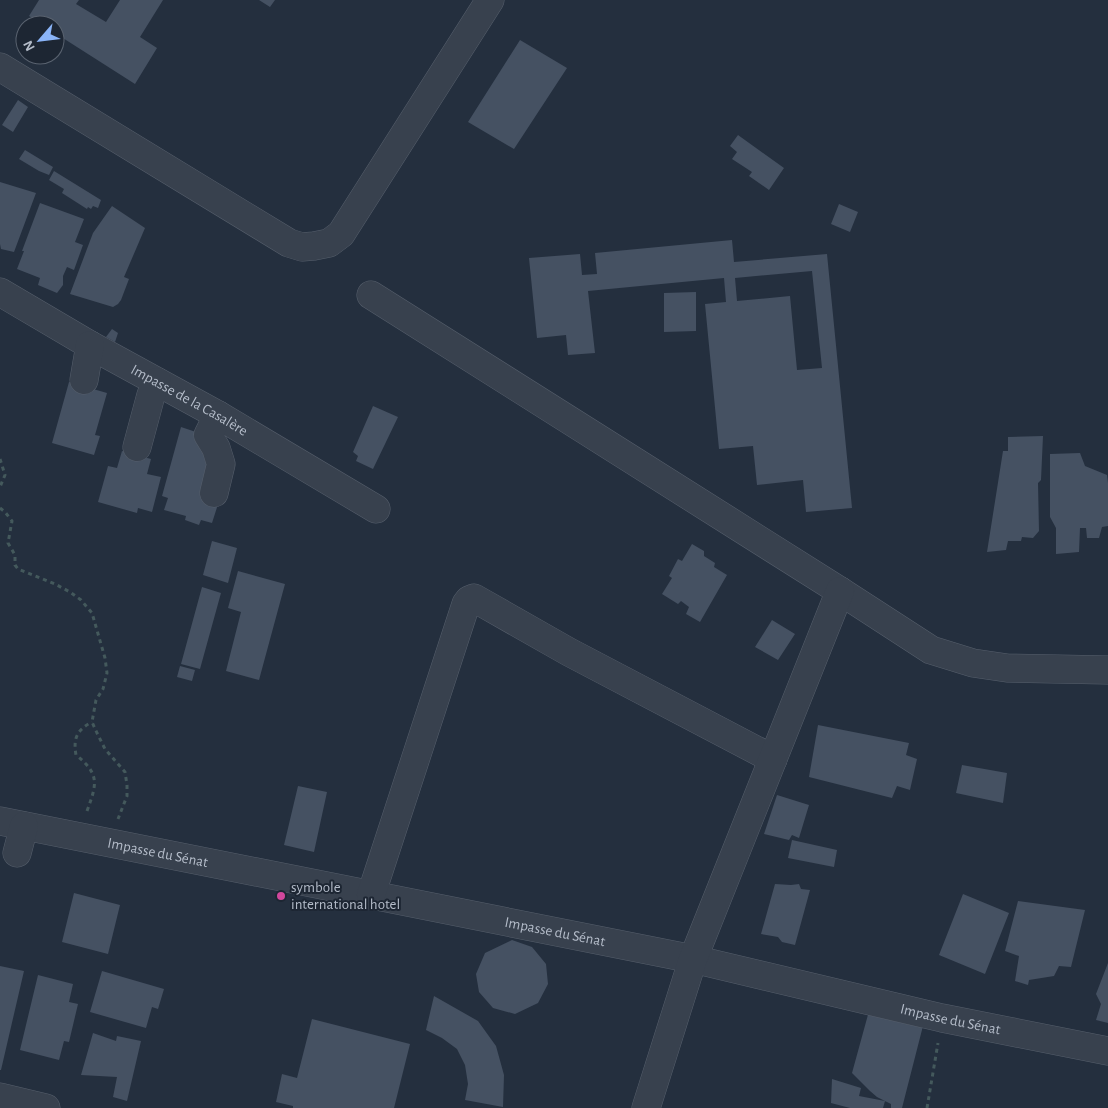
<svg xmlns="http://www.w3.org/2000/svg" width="1108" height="1108" viewBox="0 0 1108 1108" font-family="'Alegreya Sans',sans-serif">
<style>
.building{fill:#455162;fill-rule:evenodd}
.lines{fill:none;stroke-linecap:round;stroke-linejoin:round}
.minor-casing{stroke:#565f6c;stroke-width:29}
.path{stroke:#44595c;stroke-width:3;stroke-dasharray:4 4;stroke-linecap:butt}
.minor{stroke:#38414e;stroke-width:28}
.hotel-dot{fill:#d1479c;stroke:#1d2633;stroke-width:2}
.labels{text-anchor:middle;stroke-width:4;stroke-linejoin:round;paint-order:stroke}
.street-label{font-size:15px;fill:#b4bcc9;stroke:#1d2633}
.poi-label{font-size:15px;fill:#b4bcc9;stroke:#1d2633;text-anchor:start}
</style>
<rect width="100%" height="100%" fill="#242f3e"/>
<path class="building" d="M39 0H79L76 4 106 22 120 0H163L140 37 157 48 135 84 55 33V25H43L29 16Z
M259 0H275L270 7Z
M520 40 567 68 514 149 468 122Z
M18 100 28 107 13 132 2 125Z
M738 135 784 168 769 190 749 176 752 172 732 159 737 152 730 146Z
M25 150 53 167 49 175 39 171 19 159Z
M54 171 101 200 98 208 93 206 91 209 88 207 87 209 62 193 64 189 49 180Z
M0 182 36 193 14 252 1 249 0 244Z
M40 203 84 219 75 242 83 245 74 270 67 267 63 276V285L57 293 38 285 40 278 17 269 24 251H22Z
M839 204 858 212 850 232 831 224Z
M112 206 145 228 124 277 129 279 121 300 118 304 113 307 70 294 93 233Z
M732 240 734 262 827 254 852 508 806 512 803 480 757 485 753 446 719 449 705 304 726 302 724 278 588 291 595 353 568 355 566 335 537 338 529 258 580 254 582 275 597 274 595 253ZM812 271 822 368 797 370 790 296 737 301 735 278Z
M696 292V331L664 332V293Z
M112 329 118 333 115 342 106 337Z
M69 382 107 393 95 435 100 436 94 455 52 443Z
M373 406 398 417 373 469 356 461 358 456 353 452Z
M181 427 199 433 208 442 220 498 212 523 201 520 199 525 185 520 186 516 164 510 168 498 162 496Z
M1043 436 1041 480 1038 483 1039 531 1033 538 1022 537 1021 541H1008L1006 550 987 552 1003 451H1008V437Z
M122 451 151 459 147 474 161 477 152 512 138 508 137 513 98 502 108 466 117 468Z
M1080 453 1085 466 1107 475 1108 483V526L1102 527 1099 538H1087L1086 528H1080L1079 552 1056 554V528L1050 517V454Z
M212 541 237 548 228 583 203 575Z
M692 544 704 551V556L715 563 714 567 727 575 700 622 686 614 689 607 681 601 678 604 662 594 672 578 669 576 678 559 682 561Z
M238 571 285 584 259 680 226 671 241 612 228 608Z
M202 587 221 593 200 669 181 664Z
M772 620 795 634 778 660 755 647Z
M180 666 195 670 192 681 177 677Z
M818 725 909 743 906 755 917 759 910 790 897 786 892 798 809 777Z
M962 765 1007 773 1003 803 956 793Z
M298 786 327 792 314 852 284 845Z
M777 795 809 805 799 838 792 835 789 840 764 834Z
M792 840 837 850 834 867 788 858Z
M775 884 791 885 799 884 801 889 810 890 795 945 782 942 778 937 761 934Z
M74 893 120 905 108 954 62 942Z
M963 894 1009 913 985 974 939 955Z
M1018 901 1085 910 1071 967 1059 966 1054 976 1029 980 1028 985 1015 981 1019 956 1005 951Z
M512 940 532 947 546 964 548 984 538 1003 515 1014 493 1008 479 992 476 974 485 953Z
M1108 963V1023L1096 1020 1101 1004 1096 994Z
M0 966 24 971 1 1070H0Z
M102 971 164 989 158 1009 152 1007 146 1028 90 1012Z
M38 975 73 984 69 1002 78 1004 69 1042 64 1041 59 1060 20 1050Z
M434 996 478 1021 496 1046 504 1075 503 1107 465 1100 468 1084 465 1065 457 1049 442 1038 426 1030Z
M869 1011 924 1022 902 1108H891V1104L877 1097 870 1091 852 1073Z
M312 1019 410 1044 394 1108H293V1106L276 1102 282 1074 297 1078Z
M93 1033 116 1041 117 1036 141 1041 127 1101 113 1097 117 1077 81 1075Z
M832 1079 861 1088 859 1096 885 1101 883 1108H850L831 1103Z"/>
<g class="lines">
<defs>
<g id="minor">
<path d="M0 67 289 243 302 247 314 246 329 243 341 234 490 0"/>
<path id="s1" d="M0 292 90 345 218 415 376 509"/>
<path d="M371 295 840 591 931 650 973 663 1007 668 1108 670"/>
<path d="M84 380 90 345"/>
<path d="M137 447 151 395 157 382"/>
<path d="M214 493 221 464 216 448 208 435 218 415"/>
<path id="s2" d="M0 821 693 959 942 1018 1108 1051"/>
<path d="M17 853 24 826"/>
<path d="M371 895 466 604 469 600 474 598 569 652 773 759"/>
<path d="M0 1097 46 1108"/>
<path d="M646 1108 693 959 840 591"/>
</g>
</defs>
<use href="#minor" class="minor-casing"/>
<path class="path" d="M0 459 5 475 0 487
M0 508 5 512 12 521 8 543 15 555V565L18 569 55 584 70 592 81 600 92 613 105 658 107 673 103 689 96 700 92 722 97 733 105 749 125 772 127 785V796L118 819
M87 811C97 784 100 774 76 755 73 738 77 730 92 722
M927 1108 938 1043"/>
<use href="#minor" class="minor"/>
</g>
<circle class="hotel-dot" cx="281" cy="896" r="5"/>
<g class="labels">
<g class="street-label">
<text dy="5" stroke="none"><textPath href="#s1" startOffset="218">Impasse de la Casalère</textPath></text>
<text dy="5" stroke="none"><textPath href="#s2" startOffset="161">Impasse du Sénat</textPath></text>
<text dy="5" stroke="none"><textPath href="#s2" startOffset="566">Impasse du Sénat</textPath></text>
<text dy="5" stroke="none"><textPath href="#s2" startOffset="971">Impasse du Sénat</textPath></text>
</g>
<g class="poi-label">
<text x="291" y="892">symbole<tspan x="291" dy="17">international hotel</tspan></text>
</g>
</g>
<g transform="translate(40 40) rotate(242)"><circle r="24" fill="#1d2633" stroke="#59626f"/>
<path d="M0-4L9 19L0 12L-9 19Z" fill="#8ab4f8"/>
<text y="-8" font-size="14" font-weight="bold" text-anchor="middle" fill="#b4bcc9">N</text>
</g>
</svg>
